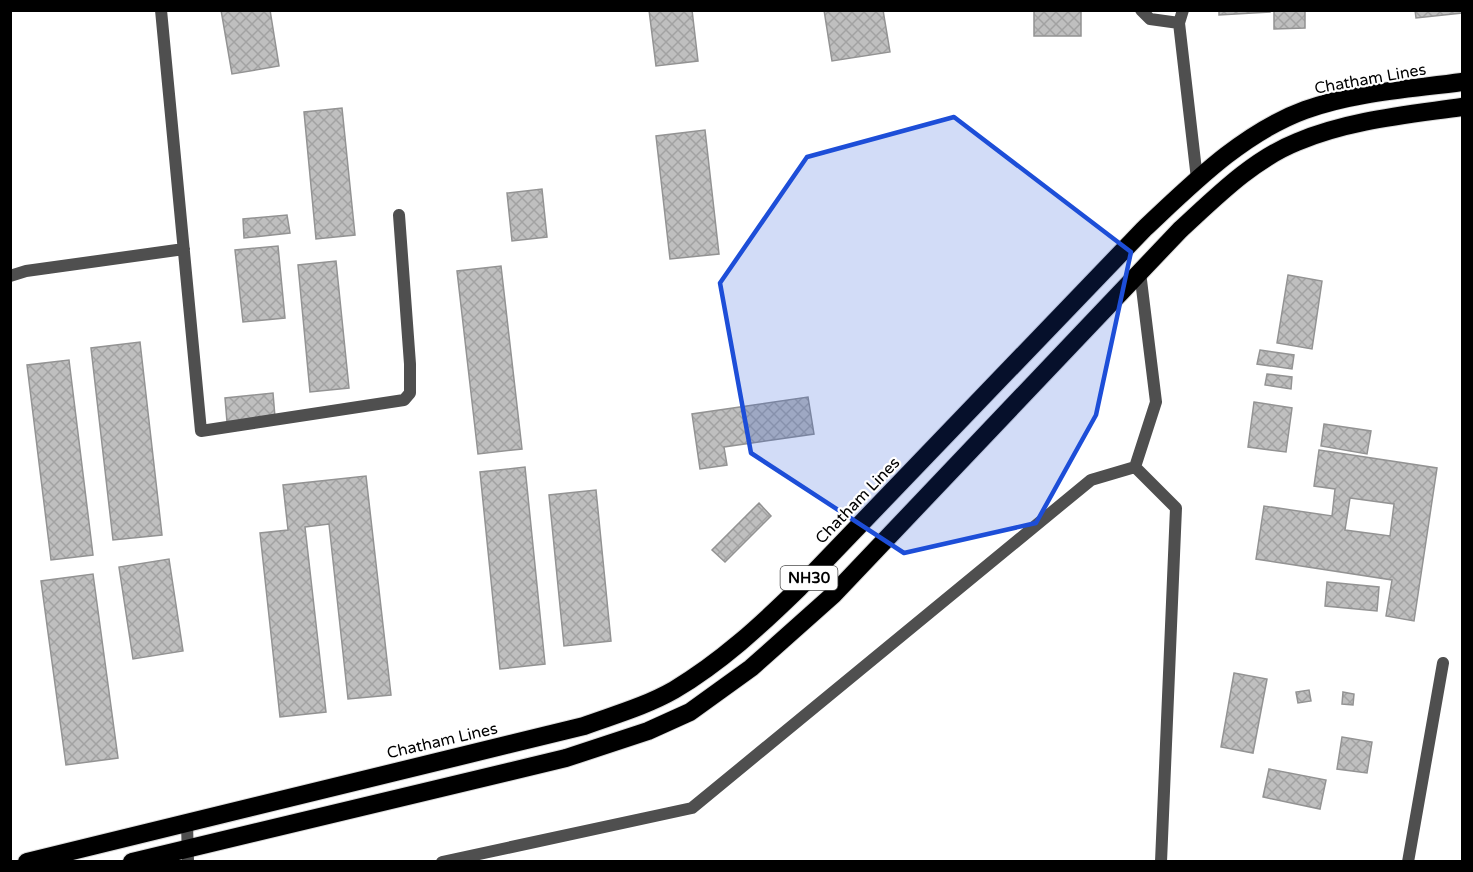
<svg xmlns="http://www.w3.org/2000/svg" width="1473" height="872" viewBox="0 0 1473 872" font-family="'Varela Round',sans-serif">
<style>
.building{fill:url(#building-cross-hatch);stroke:#939393;stroke-width:1.5;fill-rule:evenodd}
.lines{fill:none;stroke-linecap:round;stroke-linejoin:round}
.highway-casing{stroke:#dbdbdb;stroke-width:20}
.lane{stroke:#4f4f4f;stroke-width:12}
.street{stroke:#4f4f4f;stroke-width:12}
.highway{stroke:#000;stroke-width:18}
.marked{fill:#1d4ed8;fill-opacity:0.2;stroke:#1d4ed8;stroke-width:4.5;stroke-linejoin:round}
.labels{text-anchor:middle;stroke-width:4.5;stroke-linejoin:round;paint-order:stroke}
.shield{fill:#fff;stroke:#4c4c4c;stroke-width:1.5}
.shield-label{font-size:15px;font-weight:bold;fill:#000}
.street-label{font-size:16px;fill:#000;stroke:#fff}
</style>
<defs>
<pattern id="building-cross-hatch" width="8" height="8" patternUnits="userSpaceOnUse" patternTransform="scale(1.5)"><rect width="8" height="8" fill="#bfbfbf"/><path d="M0 0l8 8M0 8l8-8" fill="none" stroke="#a2a2a2"/></pattern>
</defs>
<rect width="100%" height="100%" fill="#fff"/>
<path class="building" d="M221 10H270L279 66 232 74Z
M649 10H692L698 61 656 66Z
M824 10H883L890 52 832 61Z
M1034 10H1081V36H1034Z
M1219 10H1270V12L1219 15Z
M1274 10H1305V28L1274 29Z
M1415 10H1462V13L1416 18Z
M342 108 355 235 316 239 304 112Z
M705 130 719 254 670 259 656 136Z
M542 189 547 237 512 241 507 193Z
M287 215 290 233 244 238 243 219Z
M278 246 285 318 243 322 235 250Z
M336 261 349 388 310 392 298 265Z
M501 266 522 449 478 454 457 271Z
M1288 275 1322 281 1312 349 1277 343Z
M140 342 162 535 113 540 91 348Z
M1260 350 1294 355 1292 369 1257 364Z
M69 360 93 555 51 560 27 365Z
M1267 374 1292 377 1291 389 1265 385Z
M273 393 275 417 227 422 225 398Z
M808 397 814 434 724 447 727 465 700 469 692 414Z
M1254 402 1292 408 1286 452 1248 447Z
M1324 424 1371 431 1367 454 1321 446Z
M1319 450 1437 468 1414 621 1386 616 1392 580 1256 559 1264 506 1332 516 1335 489 1314 486ZM1350 498 1394 504 1390 536 1345 530Z
M525 467 545 664 500 669 480 472Z
M366 476 391 695 348 699 329 524 305 527 326 712 280 717 260 533 288 530 283 485Z
M596 490 611 641 564 646 549 495Z
M759 503 771 516 725 562 712 550Z
M169 559 183 651 133 659 119 567Z
M93 574 118 758 66 765 41 581Z
M1327 582 1379 587 1377 611 1325 606Z
M1234 673 1267 679 1253 753 1221 747Z
M1309 690 1311 701 1298 703 1296 692Z
M1343 692 1354 694 1353 705 1342 704Z
M1342 737 1372 742 1367 773 1337 769Z
M1269 769 1326 780 1320 809 1263 797Z"/>
<g class="lines">
<defs>
<path id="highway" d="M27 862 584 726C614 715 646 706 674 690 721 662 760 626 799 588L1144 229C1192 184 1242 133 1305 110 1354 92 1411 89 1462 82
M132 862 566 758 648 731 690 712 751 668 833 595 1180 230C1215 198 1252 160 1297 142 1349 120 1407 115 1462 107"/>
</defs>
<use href="#highway" class="highway-casing"/>
<path class="lane" d="M1135 467 1156 402 1140 272
M187 822 188 862
M442 862 692 808 1091 480 1135 467 1176 508 1161 862"/>
<path class="street" d="M161 10 201 431 404 400 410 393V364L399 215
M1141 10 1150 19 1179 23
M1183 10 1179 23 1197 179
M10 276 26 271 184 249
M1408 862 1443 663"/>
<use href="#highway" class="highway"/>
</g>
<path class="marked" d="M954 117 1131 252 1096 415 1036 523 904 553 751 453 720 283 807 157Z"/>
<g class="labels">
<rect class="shield" x="780.5" y="566" width="57" height="24" rx="4.5"/>
<g class="shield-label">
<text x="809" y="583">NH30</text>
</g>
<g class="street-label">
<text transform="translate(1370 78) rotate(-10)" y="6">Chatham Lines</text>
<text transform="translate(857 500) rotate(-46)" y="6">Chatham Lines</text>
<text transform="translate(442 740) rotate(-13)" y="6">Chatham Lines</text>
</g>
</g>
<rect width="1473" height="872" fill="none" stroke="#000000" stroke-width="24"/>
</svg>
